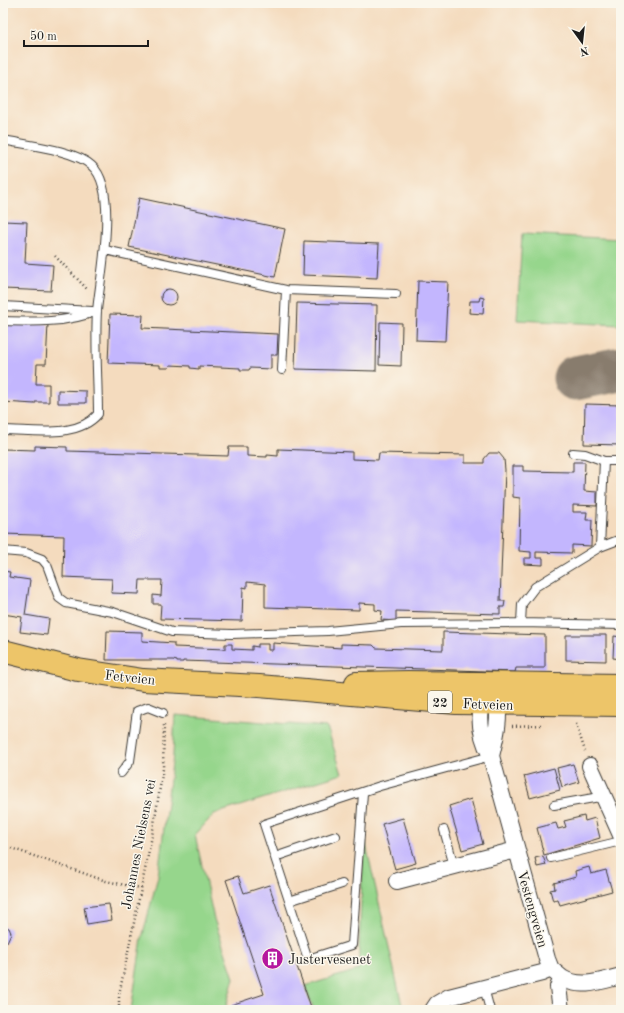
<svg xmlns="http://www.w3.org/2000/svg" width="624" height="1013" viewBox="0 0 624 1013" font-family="'Old Standard TT',serif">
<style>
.green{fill:#96d68c;stroke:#597954}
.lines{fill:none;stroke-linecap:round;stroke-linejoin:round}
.taxiway{stroke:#887c6d;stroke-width:45}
.building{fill:#c3b6fe}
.lane-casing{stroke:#3c3934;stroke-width:10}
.street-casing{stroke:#3c3934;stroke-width:18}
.highway-casing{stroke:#3c3934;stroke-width:24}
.path{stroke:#3c3934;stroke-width:2.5;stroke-dasharray:1 3;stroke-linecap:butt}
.lane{stroke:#fff;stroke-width:8}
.street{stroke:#fff;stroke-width:16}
.highway{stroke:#edc569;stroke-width:22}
.labels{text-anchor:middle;stroke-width:3;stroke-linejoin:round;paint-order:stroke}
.shield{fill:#fbf7ec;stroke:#5f5e5a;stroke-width:1}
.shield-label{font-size:13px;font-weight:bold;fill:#1c1c1c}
.street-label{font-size:14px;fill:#1c1c1c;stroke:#fbf7ec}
.poi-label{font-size:14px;fill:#1c1c1c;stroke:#fbf7ec;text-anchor:start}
</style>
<rect width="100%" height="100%" fill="#fbf7ec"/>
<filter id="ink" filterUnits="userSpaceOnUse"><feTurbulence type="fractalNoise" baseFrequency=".025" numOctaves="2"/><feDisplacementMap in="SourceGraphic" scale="8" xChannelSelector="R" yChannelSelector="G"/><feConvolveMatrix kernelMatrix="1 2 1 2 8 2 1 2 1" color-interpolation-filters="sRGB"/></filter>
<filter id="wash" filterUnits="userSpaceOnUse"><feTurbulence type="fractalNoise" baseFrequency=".012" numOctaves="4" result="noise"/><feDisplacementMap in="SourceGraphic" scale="16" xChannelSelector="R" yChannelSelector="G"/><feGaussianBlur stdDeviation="0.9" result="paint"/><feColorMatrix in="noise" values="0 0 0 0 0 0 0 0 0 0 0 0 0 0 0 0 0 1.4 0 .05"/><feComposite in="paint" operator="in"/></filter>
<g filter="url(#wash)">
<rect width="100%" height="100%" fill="#f4dbbe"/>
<path class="green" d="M522 234 621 239V325L517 320Z
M175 715 327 727 342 774 214 814 195 835 214 919 234 978 225 1010H131L142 938 158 876 173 755Z
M364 836 403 1010H314L305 986 358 970Z"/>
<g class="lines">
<path class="taxiway" d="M575 378 621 369"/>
</g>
<g id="blocks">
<path class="building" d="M139 198 285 229 275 277 129 247Z
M3 221 27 222 25 263 53 265 51 291 3 289Z
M304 241 379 244 377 278 303 275Z
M418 281 448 282 445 341 416 340Z
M161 297a8 8 0 1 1 16 0a8 8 0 1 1-16 0Z
M480 297 484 298 483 314 469 313 470 301H479Z
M297 303 377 305 376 371 295 369Z
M110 314 143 315 142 328 278 334 277 355H271V369L250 368 249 370H240V368L199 366V369L190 368V366L170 365 169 368H160V365L108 363Z
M380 322 402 323 401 366 379 365Z
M3 323 48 324 46 364H37L36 384H49V402H35V404L3 402Z
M58 390 86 391V403H58Z
M585 404 621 405V445L584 444Z
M35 446 67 447V451L228 456 229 447H247V456L267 457V455L278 456V449L352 452V459L378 460 379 453 465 455V463H484V459L489 453H499L504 459 505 470 500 601H505L504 607H500V614L396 611V621L381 620 382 611 375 610V604L359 603V610L265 607V584L247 582V588L243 587 242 621 160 619 161 604H153V595L161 596 162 580H140L139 594 111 593 112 579 63 577 64 536 3 534V449L35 450Z
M573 462H585L584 491 597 492V506L573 505V512H587L586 520H592L591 546 572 545V553L536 552V558H543V565L524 564V558H531V552L519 551 520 498 513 497V466H523V471L573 472Z
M3 571 10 572 9 577 30 580 25 615 49 619 47 635 20 632 22 617 3 614Z
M107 631 142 632V641L174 643V647L225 649V644H232V649L252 650V646L258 647V644H268V650H273V643L341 648V644L373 645 376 648 443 650V632L545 635V668H516L515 672 183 661V662H177V661L173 660H106Z
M566 635H606V661L566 660Z
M614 636 621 637V659L613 658Z
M573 764 579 782 562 787 557 768Z
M554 768 560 790 530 798 524 776Z
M471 799 483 844 462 850 449 806Z
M584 816 585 821 595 818 600 838 544 855 537 828 556 823 558 829 566 827 564 821Z
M403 818 416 863 395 869 382 824Z
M543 856 546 865 537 867 535 858Z
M589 867 591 874 606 870 612 891 560 905 558 900 553 901 550 890 555 889 554 883 576 877 575 871Z
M238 876 244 893 269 885 312 1010H233L231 1005 264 994 226 880Z
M109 904 112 920 87 924 84 907Z
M3 926 9 928 11 933 7 942 3 943Z"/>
</g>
</g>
<g filter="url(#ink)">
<use href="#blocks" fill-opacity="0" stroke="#3c3934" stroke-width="1"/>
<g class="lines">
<defs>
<path id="lane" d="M3 140C27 145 75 150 92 166 119 190 100 277 97 311 95 345 98 380 98 414 77 439 33 430 3 430
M105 250 286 290 396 294
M3 306 92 311
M3 321C35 322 67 323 97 311
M282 370 286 290
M573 453 585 454 604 461
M600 547 604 461H621
M3 551 26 553 42 559 47 565 59 598 66 603 113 612 172 632 232 634 328 631 401 624 521 623 621 625
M521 623 522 604 535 587 600 547 621 539
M121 773 130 761 137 711 148 707 163 713
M363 793 352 945 308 959 264 824 380 786 491 756
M554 805 605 796
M444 830 454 866
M275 857 336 836
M551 858 621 841
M289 901 342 884
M484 988 490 1010"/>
<path id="street" d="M484 694C477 717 480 736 491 756L547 959 551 969 562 978 558 987 561 1010
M491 756C496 736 501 715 496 694
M590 766 621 835
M397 881 516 850
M562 978C581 989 601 981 621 976
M433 1010 437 1004 449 997 542 973 551 969"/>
<path id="highway" d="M3 651 78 670 143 680 259 686 456 703 621 705
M356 683 408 682 621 685"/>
</defs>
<use href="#lane" class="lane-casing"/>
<use href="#street" class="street-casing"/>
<use href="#highway" class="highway-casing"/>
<path class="path" d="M55 256 87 289
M576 724 585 751
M512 726 543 725
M11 848 106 881 140 888
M119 1010V995L152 836 163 769 164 724"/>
<use href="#lane" class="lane"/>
<use href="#street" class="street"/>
<use href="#highway" class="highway"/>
</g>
</g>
<defs>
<symbol id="building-disc" viewBox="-11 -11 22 22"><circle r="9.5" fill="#b5179e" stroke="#fbf7ec"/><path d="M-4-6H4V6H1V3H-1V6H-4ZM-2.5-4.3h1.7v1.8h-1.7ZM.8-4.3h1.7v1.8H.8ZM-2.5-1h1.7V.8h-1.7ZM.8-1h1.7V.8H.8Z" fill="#fff"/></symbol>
</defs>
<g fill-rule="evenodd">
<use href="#building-disc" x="260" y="946" width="25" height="25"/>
</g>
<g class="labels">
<rect class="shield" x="428" y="691" width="24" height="22" rx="3"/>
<g class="shield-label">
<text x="440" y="707">22</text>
</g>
<g class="street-label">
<text transform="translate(130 677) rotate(6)" y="5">Fetveien</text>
<text transform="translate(488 704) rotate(2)" y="5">Fetveien</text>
<text transform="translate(138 844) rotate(-79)" y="5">Johannes Nielsens vei</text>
<text transform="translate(533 909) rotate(74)" y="5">Vestengveien</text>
</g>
<g class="poi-label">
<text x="288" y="964">Justervesenet</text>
</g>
</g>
<rect width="624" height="1013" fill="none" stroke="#fbf7ec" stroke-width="16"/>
<g transform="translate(582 42) rotate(165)" stroke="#fbf7ec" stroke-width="3" paint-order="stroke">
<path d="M0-3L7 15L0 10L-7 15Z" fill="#1c1c1c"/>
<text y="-6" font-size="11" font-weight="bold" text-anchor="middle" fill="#1c1c1c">N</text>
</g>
<path d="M24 40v6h124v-6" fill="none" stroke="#1c1c1c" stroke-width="2"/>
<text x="30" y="40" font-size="12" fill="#1c1c1c" stroke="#fbf7ec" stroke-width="3" paint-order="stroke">50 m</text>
</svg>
